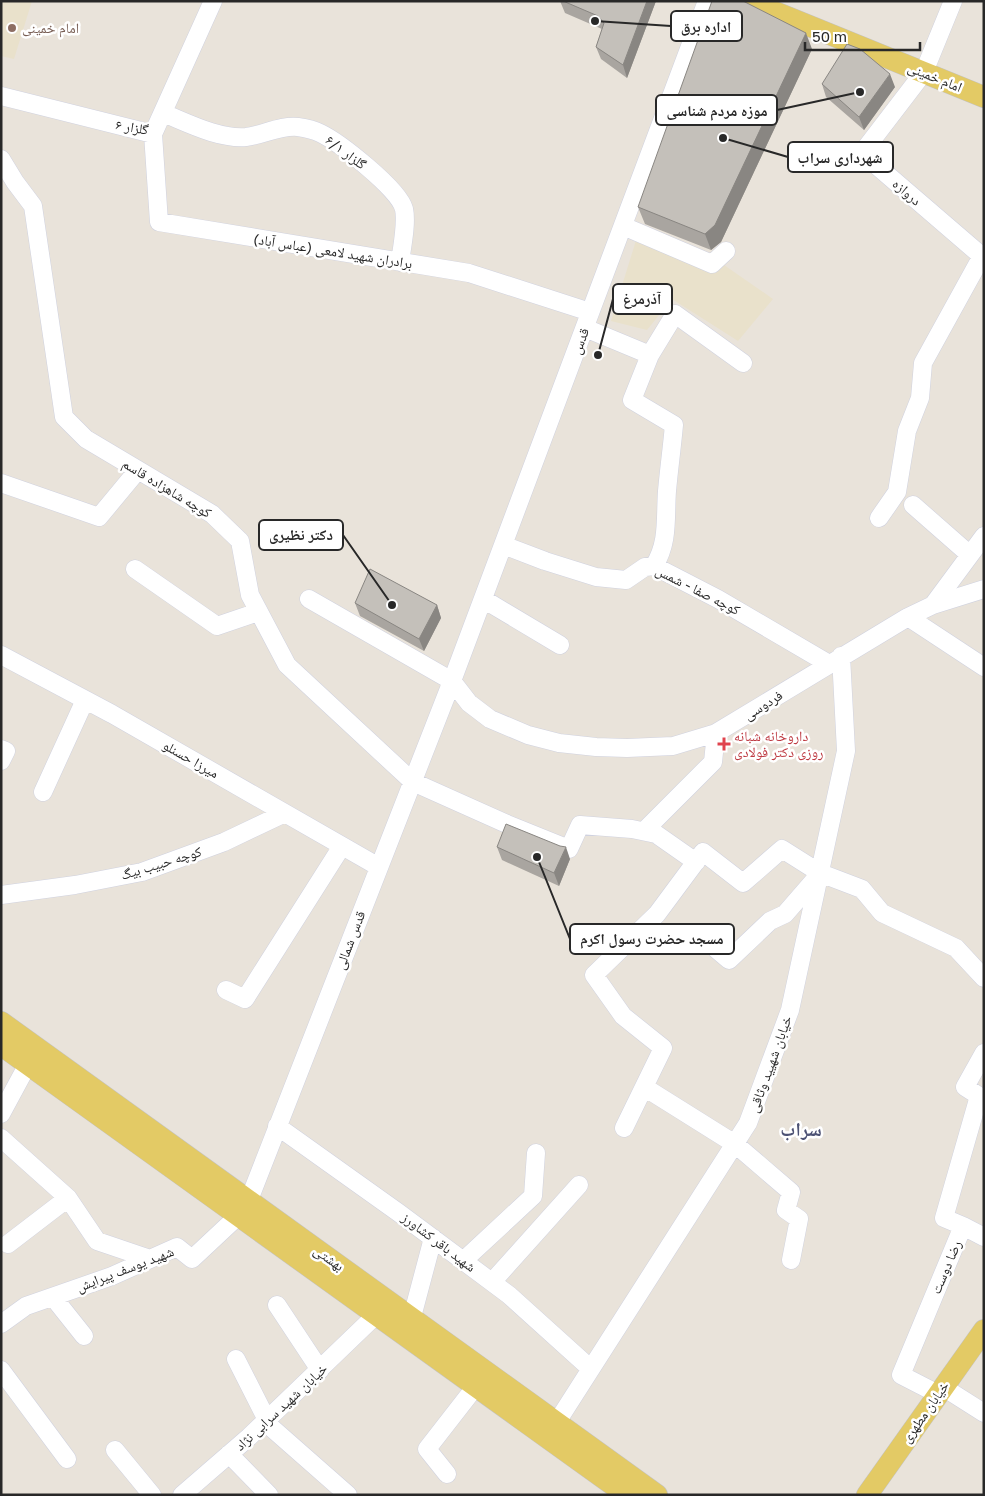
<svg xmlns="http://www.w3.org/2000/svg" width="985" height="1496" viewBox="0 0 985 1496" font-family="'Golos Text','Noto Naskh Arabic',sans-serif">
<style>
.education{fill:#e9e1cb}
.lines{fill:none;stroke-linecap:round;stroke-linejoin:round}
.minor-casing{stroke:#d0d2df;stroke-width:19}
.major-casing{stroke:#c3c3c3;stroke-width:22}
.minor{stroke:#fff;stroke-width:18}
.major{stroke:#e3ca65;stroke-width:21}
.wall{fill:#a9a5a0}
.shaded-wall{fill:#898682}
.building{fill:#c4c0ba;stroke:#898682}
.education-dot{fill:#8d6e63;stroke:#fff;stroke-width:2}
.health-dot{fill:#e0444e;stroke:#fff;stroke-width:2}
.labels{text-anchor:middle;stroke-width:5;stroke-linejoin:round;paint-order:stroke}
.education-label{font-size:14px;fill:#785e54;stroke:#fff;text-anchor:start}
.street-label{font-size:14px;fill:#282828;stroke:#fff}
.health-label{font-size:14px;fill:#be3a42;stroke:#fff;text-anchor:start}
.district-label{font-size:19px;font-weight:bold;fill:#4d5274;stroke:#fff}
.leader{fill:none;stroke:#282828;stroke-width:2}
.callout-dot{fill:#282828;stroke:#fff;stroke-width:2}
.callout{fill:#fff;stroke:#282828;stroke-width:2}
.callout-label{font-size:15px;text-anchor:middle;font-weight:bold;fill:#282828}
</style>
<rect width="100%" height="100%" fill="#e9e3da"/>
<path class="education" d="M1 1H32L14 59 1 56Z
M638 234 724 265 773 299 738 341 672 299 647 330 611 321Z"/>
<g class="lines">
<defs>
<path id="minor" d="M953 1 924 72 862 153 984 258
M1 96 153 134 213 1
M163 113C188 123 218 139 246 137 264 135 280 125 298 127 305 128 314 130 320 133 339 142 399 189 404 209 407 223 402 247 400 262
M153 134 159 222 469 273 590 312
M1 159 15 182 33 206 64 417 86 439 212 514 240 541 250 595 287 665 413 782 507 824 569 849 580 825 632 829 656 834 696 862
M623 226 712 264 726 251
M585 328 650 355 632 400 674 425C672 447 669 469 667 491 665 518 669 542 654 566
M650 355 675 314 743 363
M1 483 99 517 138 470
M913 505 970 555
M879 518 897 492 907 431 920 398 923 363 982 256
M503 545 545 561 596 577 626 580 645 567 654 566 718 599 829 664
M135 569 217 626 258 612
M309 599 452 681 469 703 490 719 528 735 559 743 596 747 627 748 673 746 716 733 908 617 933 605 984 589
M483 599 560 645
M933 605 984 536
M908 617 984 667
M1 655 112 714 379 867
M1 749 6 751 1 761
M43 792 85 700
M644 831 713 762 716 733
M1 895 75 885 142 872 224 842 285 813
M716 949 729 960 770 921 785 914 818 876
M226 990 245 999 342 846
M644 1087 735 1144 791 1192 786 1210 799 1219 791 1260
M1 1114 28 1064
M277 1126 399 1213 509 1295 591 1369
M624 1128 663 1048 623 1016 594 975 657 914 703 852 743 883 782 849 820 873 862 889 882 913 956 948 984 978
M1 1138 68 1198 97 1241 150 1259
M963 1226 984 1237
M8 1244 68 1198
M463 1261 533 1196 536 1153
M492 1282 579 1185
M53 1297 84 1336
M277 1305 320 1370
M412 1317 433 1238
M1 1324 26 1306 112 1276 177 1247 192 1259 238 1216 249 1200 452 681 707 1
M236 1359 267 1420
M1 1370 67 1459
M943 1387 984 1413
M938 1394 901 1375 963 1226 944 1218 979 1096 965 1087 984 1053
M265 1422 348 1495
M557 1422 748 1123 790 1010 846 751 841 656
M115 1450 152 1495
M229 1454 269 1495
M447 1474 427 1449 476 1386
M182 1495 249 1437 376 1315"/>
<path id="major" d="M748 1 984 97
M1 1022 657 1495
M1 1045 627 1495
M867 1495 984 1330"/>
</defs>
<use href="#minor" class="minor-casing"/>
<use href="#major" class="major-casing"/>
<use href="#minor" class="minor"/>
<use href="#major" class="major"/>
</g>
<path class="wall" d="M560 1H656L627 78 601 59 596 47 602 29 565 13Z
M812 49 721 242 711 250 645 224 638 207Z
M822 84 895 87 864 130 826 97Z
M355 603 437 605 441 618 424 651 360 616Z
M497 847 570 859 559 886 502 860Z"/>
<path class="shaded-wall" d="M647 1H656L627 78 623 65Z
M806 33 812 49 721 242 711 250 705 234Z
M890 74 895 87 864 130 859 117Z
M437 605 441 618 424 651 419 639Z
M566 847 570 859 559 886 554 873Z"/>
<path class="building" d="M563 1H647L623 65 596 47 604 23 598 16Z
M712 1H743L806 33 715 225 705 234 638 207Z
M847 44 860 49 890 74 859 117 822 84Z
M370 569 437 605 419 639 355 603Z
M506 824 560 846 566 847 554 873 497 847Z"/>
<circle class="education-dot" cx="12" cy="28" r="5"/>
<path class="health-dot" d="M721.5 736.5h5v5h5v5h-5v5h-5v-5h-5v-5h5z"/>
<g class="labels">
<g class="education-label">
<text x="22" y="33">امام خمینی</text>
</g>
<g class="street-label">
<text transform="translate(935 77) rotate(22)" y="5">امام خمینی</text>
<text transform="translate(132 127) rotate(10)" y="5">گلزار ۶</text>
<text transform="translate(346 152) rotate(37)" y="5">گلزار ۶/۱</text>
<text transform="translate(907 192) rotate(41)" y="5">دروازه</text>
<text transform="translate(333 251) rotate(9)" y="5">برادران شهید لامعی (عباس آباد)</text>
<text transform="translate(580 341) rotate(-69)" y="5">قدس</text>
<text transform="translate(167 488) rotate(31)" y="5">کوچه شاهزاده قاسم</text>
<text transform="translate(698 590) rotate(27)" y="5">کوچه صفا - شمس</text>
<text transform="translate(763 705) rotate(-32)" y="5">فردوسی</text>
<text transform="translate(191 759) rotate(30)" y="5">میرزا حسنلو</text>
<text transform="translate(161 863) rotate(-17)" y="5">کوچه حبیب بیگ</text>
<text transform="translate(350 940) rotate(-69)" y="5">قدس شمالی</text>
<text transform="translate(770 1064) rotate(-70)" y="5">خیابان شهیید وثاقی</text>
<text transform="translate(439 1242) rotate(37)" y="5">شهید باقر کشاورز</text>
<text transform="translate(329 1258) rotate(35)" y="5">بهشتی</text>
<text transform="translate(946 1267) rotate(-67)" y="5">رضا دوست</text>
<text transform="translate(125 1269) rotate(-21)" y="5">شهید یوسف پیرایش</text>
<text transform="translate(281 1407) rotate(-43)" y="5">خیابان شهید سرابی نژاد</text>
<text transform="translate(925 1412) rotate(-55)" y="5">خیابان مطهری</text>
</g>
<g class="health-label">
<text x="734" y="741">داروخانه شبانه<tspan x="734" dy="16">روزی دکتر فولادی</tspan></text>
</g>
<g class="district-label">
<text x="801" y="1136">سراب</text>
</g>
</g>
<path class="leader" d="M595 21L671 26M860 92L777 110M723 138L788 157M598 355L613 299M392 605L343 535M537 857L570 939"/>
<g class="callout-dot">
<circle cx="595" cy="21" r="5"/>
<circle cx="860" cy="92" r="5"/>
<circle cx="723" cy="138" r="5"/>
<circle cx="598" cy="355" r="5"/>
<circle cx="392" cy="605" r="5"/>
<circle cx="537" cy="857" r="5"/>
</g>
<g class="callout">
<rect x="671" y="11" width="71" height="30" rx="5"/>
<rect x="656" y="95" width="121" height="30" rx="5"/>
<rect x="788" y="142" width="105" height="30" rx="5"/>
<rect x="613" y="284" width="59" height="30" rx="5"/>
<rect x="259" y="520" width="84" height="30" rx="5"/>
<rect x="570" y="924" width="164" height="30" rx="5"/>
</g>
<g class="callout-label">
<text x="706" y="32">اداره برق</text>
<text x="717" y="116">موزه مردم شناسی</text>
<text x="840" y="163">شهرداری سراب</text>
<text x="642" y="304">آذرمرغ</text>
<text x="301" y="540">دکتر نظیری</text>
<text x="652" y="944">مسجد حضرت رسول اکرم</text>
</g>
<rect width="985" height="1496" fill="none" stroke="#282828" stroke-width="5"/>
<path d="M805 42v8h115v-8" fill="none" stroke="#282828" stroke-width="2.5"/>
<text x="812" y="42" font-size="15" fill="#282828" stroke="#ffffff" stroke-width="4" paint-order="stroke">50 m</text>
</svg>
